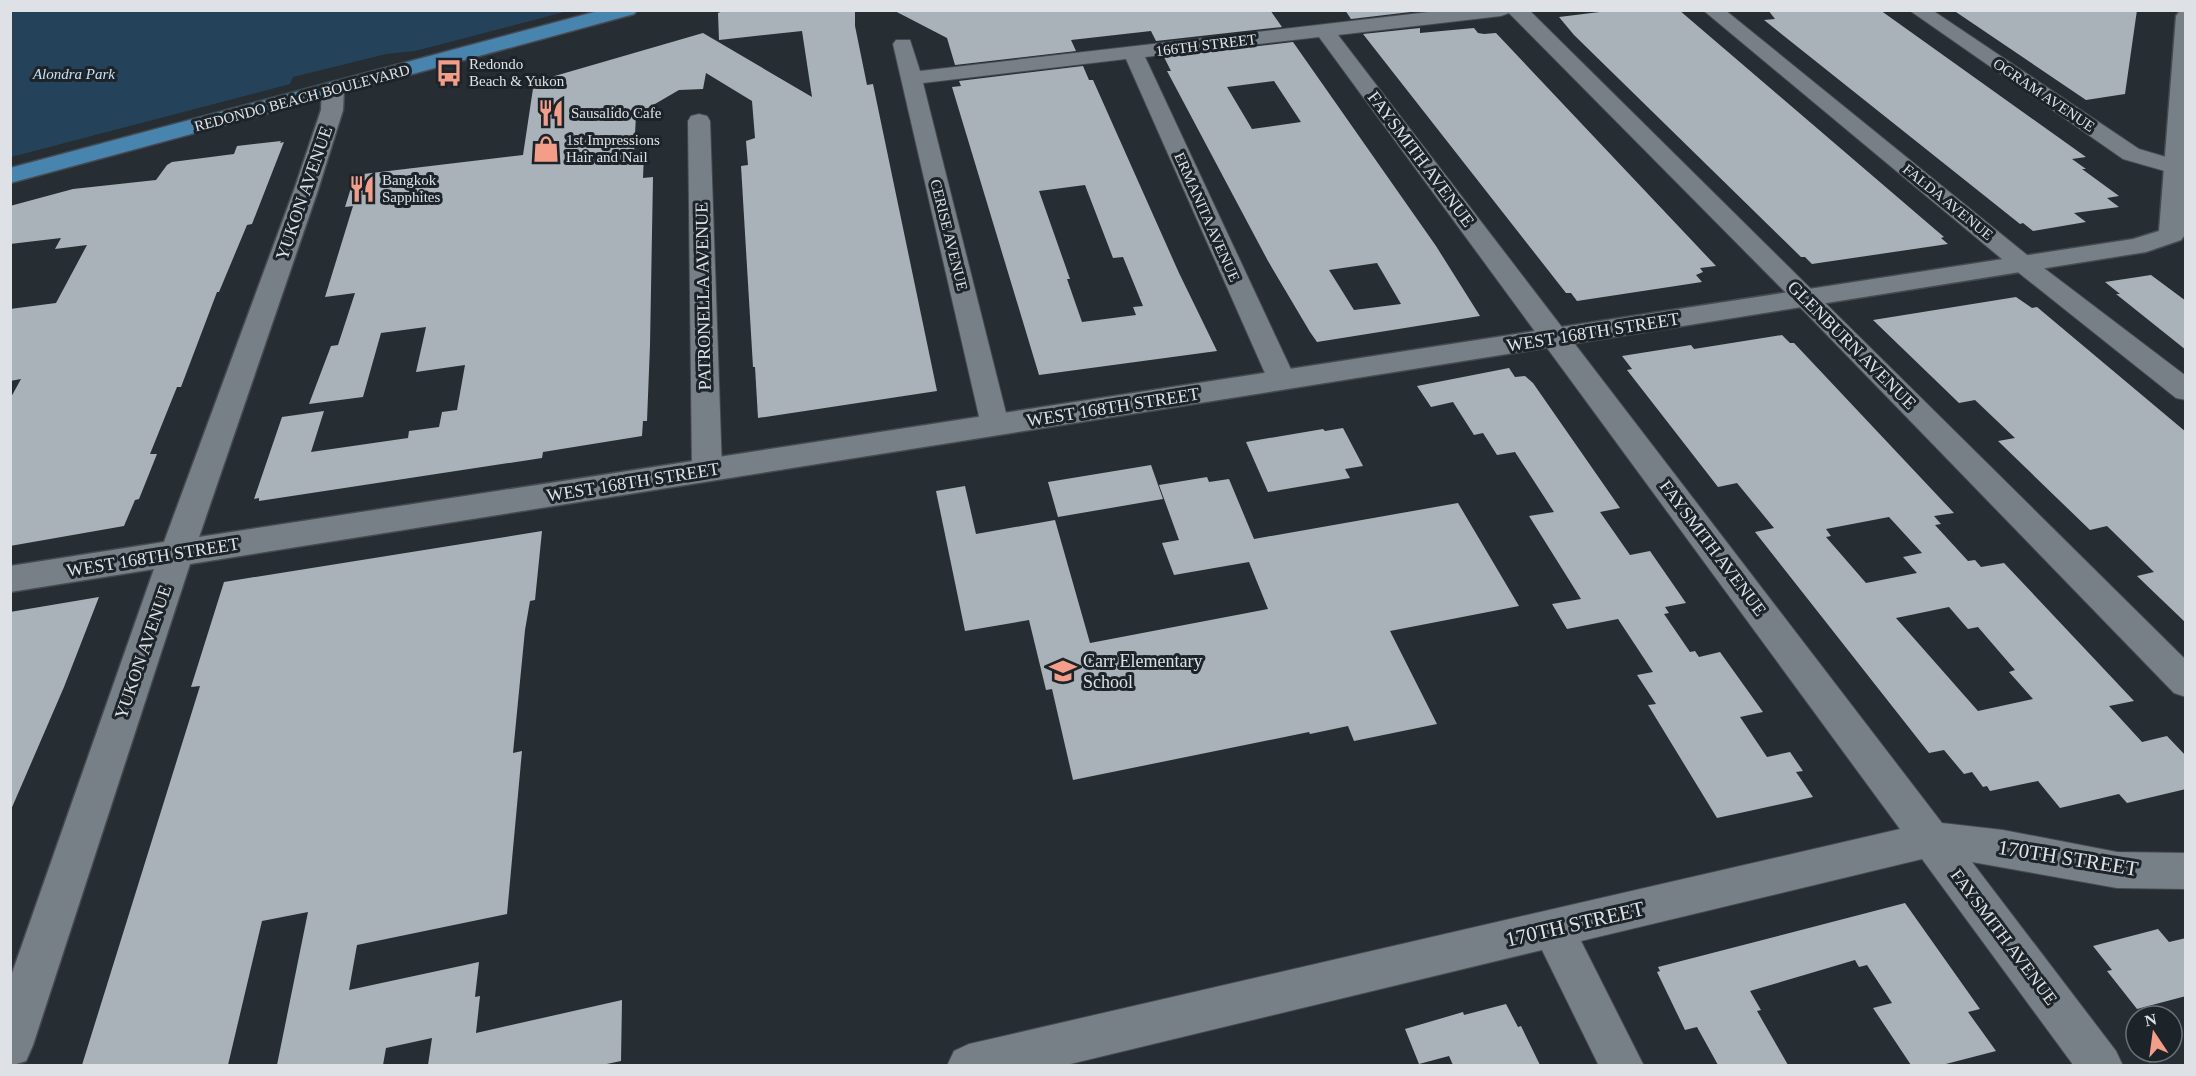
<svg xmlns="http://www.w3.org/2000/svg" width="2196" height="1076" viewBox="0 0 2196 1076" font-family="'Times New Roman',serif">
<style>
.green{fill:#24435b}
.building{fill:#a9b2b9;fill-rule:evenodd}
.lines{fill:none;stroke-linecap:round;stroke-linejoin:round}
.minor-casing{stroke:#464b50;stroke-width:2}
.tertiary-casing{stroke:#464b50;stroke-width:3}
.primary-casing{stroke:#464b50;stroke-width:3}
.minor{fill:#788087;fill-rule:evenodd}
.tertiary{fill:#788087;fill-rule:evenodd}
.primary{fill:#4885ae;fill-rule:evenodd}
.labels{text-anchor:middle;stroke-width:6;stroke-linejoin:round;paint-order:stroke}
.far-street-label{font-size:15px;fill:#dee2e6;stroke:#1d2429}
.far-poi-label{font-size:15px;fill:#dee2e6;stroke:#1d2429;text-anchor:start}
.far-park-label{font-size:15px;font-style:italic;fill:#c8e0f4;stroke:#1d2429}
.street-label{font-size:18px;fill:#dee2e6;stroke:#1d2429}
.poi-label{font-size:18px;fill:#dee2e6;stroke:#1d2429;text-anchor:start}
.near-street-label{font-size:21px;fill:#dee2e6;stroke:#1d2429}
</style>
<rect width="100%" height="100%" fill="#272e33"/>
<path class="green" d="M11 10H568V11L415 51 386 54 293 77 290 84 11 157Z"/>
<path class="building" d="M725 10H855V26L867 85 873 84 937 391 758 418 755 367H753L741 166 748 165 746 141 755 138 752 101 706 73 703 89 679 90 636 115 634 154 644 153 643 178 653 177 650 345 647 421H643L642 436 543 452 542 458 259 501V498L254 499 282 417 324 411 311 452 408 438 409 431 439 427 442 412 457 410 465 365 416 372 426 327 381 333 363 397 309 404 331 346 338 345 355 293 325 297 353 206 345 207 355 175 523 155 534 82 703 33 812 97 802 31 719 40 718 13Z
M893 10H1270L1282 27 1156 41 1151 31 1071 40 1076 51 955 65 947 38Z
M1345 10H1419V11L1351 19Z
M1616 10H1679L1944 237 1941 238 1948 244 1812 264 1805 257H1801L1574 35 1559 17Z
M1768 10H1880L2086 157 2072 159 2086 169H2082L2119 196 2107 198 2119 207 2074 213 2086 222 2033 231 2023 223 2020 224 1764 20 1775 19Z
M1953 10H2137L2125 94 2086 100Z
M1420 28V33L1474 28 1478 33 1484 34 1496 33 1716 266 1700 268 1703 272 1696 275 1702 282 1577 301 1571 293H1566L1363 34Z
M1293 42 1436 246 1480 316 1317 342 1310 332 1268 261 1167 71H1171L1164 57ZM1274 81 1301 122 1252 129 1227 87ZM1377 263 1401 304 1354 310 1329 270Z
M1083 66 1089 80H1093L1179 273 1217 351 1039 375 952 87 961 86 959 81ZM1085 185 1113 258 1123 257 1143 306 1133 307 1136 315 1082 322 1067 279H1070L1039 191Z
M281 141 280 143 284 142 252 224 247 225 219 292H217L181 387H177L150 454H157L139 499 135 500 124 526 10 546V399L21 379 10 381V309L56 303 87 245 55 249 61 238 10 244V206L73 189 156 180 167 165 172 162 234 154 237 146Z
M2151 275 2186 301V350L2116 294H2120L2105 282Z
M2016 297 2032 308 2037 307 2186 432V623L2137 576 2154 572 2107 526 2090 530 1998 441 2015 438 1975 400 1959 403 1873 320Z
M1782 335 1790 343H1794L1954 513 1934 516 1941 524 1935 525 1968 561 1975 560 1981 567 2004 563 2134 701 2109 706 2142 742 2167 736 2186 756V789L2127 803 2119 794 2060 808 2038 781 1990 791 1987 786 1983 787 1972 772 1964 774 1944 750 1929 753 1755 532 1774 528 1737 483 1718 487 1627 370 1632 369 1622 356 1691 345 1694 349ZM1889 517 1922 553 1903 557 1917 573 1866 583 1826 537 1831 536 1826 529ZM1949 607 1968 629 1978 627 2015 670 2009 672 2033 699 1978 711 1896 618Z
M1509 368 1515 377 1525 376 1533 383 1620 508 1600 512 1630 555 1650 551 1686 603 1665 607 1669 613 1664 614 1690 652 1695 651 1699 657 1720 652 1763 712 1740 717 1767 757 1790 752 1803 771 1796 772 1813 797 1717 818 1648 705 1656 704 1637 675 1653 672 1618 619 1567 629 1552 604 1581 599 1529 516 1554 512 1515 452 1497 455 1483 433 1474 435 1453 402 1431 407 1417 386Z
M1343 428 1363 466 1345 469 1350 478 1268 492 1246 442 1323 429 1325 431Z
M1151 465 1163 499 1058 517 1048 482Z
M1207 477 1209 482 1229 479 1254 539 1458 503 1519 606 1390 631 1437 724 1354 741 1348 726 1310 734 1309 732 1073 780 1052 689 1046 690 1029 620 965 631 936 491 965 486 976 534 1055 520 1090 643 1268 609 1249 562 1174 575 1162 543 1179 540 1159 485Z
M542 531 535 600 530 601 525 630 513 753 522 751 507 914 357 945 349 990 479 962 475 997 480 996 476 1033 622 1000 621 1061 602 1065H428L432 1038 386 1048 383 1065H277L308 912 262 921 228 1065H82L200 686 191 687 224 582Z
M99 597 64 687 10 812V612Z
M1905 903 1980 1009 1968 1012 1996 1051 1942 1065H1911L1873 1008 1892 1003 1867 965 1859 967 1855 960 1750 991 1761 1010 1757 1011 1788 1065H1718L1697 1027 1685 1030 1657 972 1660 971 1658 967Z
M2158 929 2169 942 2186 938V996L2137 1009 2107 971 2112 970 2093 946Z
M1506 1004 1518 1027 1521 1026 1540 1065H1453L1449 1056 1419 1064 1405 1029 1463 1012 1464 1015Z"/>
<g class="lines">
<defs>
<path id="minor" d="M1446 10H1529L2186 660V697L2174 693 1797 304 1509 13 1501 16 1338 35 1942 823 2003 830 2117 852 2186 853V889L2117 888 1972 862 2116 1051 2123 1066H2074L1922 859 1581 941 1644 1066H1599L1542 950 1062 1066H947L954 1051 969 1044 1900 829 1319 37 1145 57 1296 380 1292 387 1282 389 1272 387 1268 380 1126 59 923 83 1009 425 1005 432 995 435 985 432 981 425 893 44 896 40H910L920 71Z
M1703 10H1725L2032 259 2186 376V400L2176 398 2014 269Z
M1909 10H1932L2139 149 2183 162 2186 168 2183 172 2175 174 2123 159Z
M699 114 707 116 710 121 722 470 718 478 707 481 696 478 692 470 688 121 691 116Z"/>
<path id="tertiary" d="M2186 10 2185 235 2181 240 2146 252 190 564 33 1045 26 1061 10 1066V979L154 569 10 592V566L164 542 294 190 321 110 322 89 325 84 333 82 341 84 344 89 343 110 318 190 199 537 2133 239 2159 231 2176 16 2179 12Z"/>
<path id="primary" d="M602 10H637L634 14 10 183V168Z"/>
</defs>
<use href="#minor" class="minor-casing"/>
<use href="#tertiary" class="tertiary-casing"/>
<use href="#primary" class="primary-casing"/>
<use href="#minor" class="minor"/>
<use href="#tertiary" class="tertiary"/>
<use href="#primary" class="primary"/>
</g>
<defs>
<symbol id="bus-bare" viewBox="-9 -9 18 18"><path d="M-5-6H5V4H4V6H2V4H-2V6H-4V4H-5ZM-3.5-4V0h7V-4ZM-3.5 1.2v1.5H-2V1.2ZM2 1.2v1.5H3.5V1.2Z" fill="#f49e8a" stroke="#1d2429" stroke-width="2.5" paint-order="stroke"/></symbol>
<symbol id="restaurant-bare" viewBox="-9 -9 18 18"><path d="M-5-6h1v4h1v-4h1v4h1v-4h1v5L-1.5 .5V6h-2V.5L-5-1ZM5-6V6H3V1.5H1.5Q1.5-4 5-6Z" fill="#f49e8a" stroke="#1d2429" stroke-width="2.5" paint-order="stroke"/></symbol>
<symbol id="shop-bare" viewBox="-9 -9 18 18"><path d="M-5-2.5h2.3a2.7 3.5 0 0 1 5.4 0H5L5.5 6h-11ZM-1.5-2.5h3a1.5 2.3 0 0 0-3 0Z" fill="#f49e8a" stroke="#1d2429" stroke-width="2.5" paint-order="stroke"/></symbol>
<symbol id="school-bare" viewBox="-9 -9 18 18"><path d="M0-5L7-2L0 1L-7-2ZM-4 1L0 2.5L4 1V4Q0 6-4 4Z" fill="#f49e8a" stroke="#1d2429" stroke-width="2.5" paint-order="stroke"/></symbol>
</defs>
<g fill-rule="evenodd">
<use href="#bus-bare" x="430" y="54" width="38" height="38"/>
<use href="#restaurant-bare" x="532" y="94" width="38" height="38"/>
<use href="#shop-bare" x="527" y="130" width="38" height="38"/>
<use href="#restaurant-bare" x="343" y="170" width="38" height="38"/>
<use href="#school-bare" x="1044" y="652" width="38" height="38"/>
</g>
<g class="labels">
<g class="far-street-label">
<text transform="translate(1206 45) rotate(-7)" y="5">166TH STREET</text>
<text transform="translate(2044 95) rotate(34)" y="5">OGRAM AVENUE</text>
<text transform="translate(302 98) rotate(-15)" y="5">REDONDO BEACH BOULEVARD</text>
<text transform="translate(1948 202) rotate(39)" y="5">FALDA AVENUE</text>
<text transform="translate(1207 217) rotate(66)" y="5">ERMANITA AVENUE</text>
<text transform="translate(949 235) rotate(76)" y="5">CERISE AVENUE</text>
</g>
<g class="far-poi-label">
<text x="469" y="69">Redondo<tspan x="469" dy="17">Beach &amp; Yukon</tspan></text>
<text x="571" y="118">Sausalido Cafe</text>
<text x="566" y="145">1st Impressions<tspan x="566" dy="17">Hair and Nail</tspan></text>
<text x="382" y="185">Bangkok<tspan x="382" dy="17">Sapphites</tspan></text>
</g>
<g class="far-park-label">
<text x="74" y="79">Alondra Park</text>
</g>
<g class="street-label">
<text transform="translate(1421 159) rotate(53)" y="6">FAYSMITH AVENUE</text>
<text transform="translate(304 193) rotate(-71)" y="6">YUKON AVENUE</text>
<text transform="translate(703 296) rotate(-91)" y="6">PATRONELLA AVENUE</text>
<text transform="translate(1593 332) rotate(-9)" y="6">WEST 168TH STREET</text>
<text transform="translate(1852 345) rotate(45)" y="6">GLENBURN AVENUE</text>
<text transform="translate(1113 407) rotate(-9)" y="6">WEST 168TH STREET</text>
<text transform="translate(633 482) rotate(-9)" y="6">WEST 168TH STREET</text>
<text transform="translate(1713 548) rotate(53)" y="6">FAYSMITH AVENUE</text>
<text transform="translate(153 557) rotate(-9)" y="6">WEST 168TH STREET</text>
<text transform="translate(143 652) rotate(-71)" y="6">YUKON AVENUE</text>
<text transform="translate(2004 937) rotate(53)" y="6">FAYSMITH AVENUE</text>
</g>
<g class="poi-label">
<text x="1083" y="667">Carr Elementary<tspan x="1083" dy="21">School</tspan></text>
</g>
<g class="near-street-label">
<text transform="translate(2068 858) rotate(9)" y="7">170TH STREET</text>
<text transform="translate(1575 924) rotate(-13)" y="7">170TH STREET</text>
</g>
</g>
<rect width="2196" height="1076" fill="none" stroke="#dee2e6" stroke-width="24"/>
<g transform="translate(2154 1034) rotate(347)"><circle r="28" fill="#1d2429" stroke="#6a7075" stroke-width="1.5"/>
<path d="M0-4.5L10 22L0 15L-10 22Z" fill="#f49e8a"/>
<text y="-9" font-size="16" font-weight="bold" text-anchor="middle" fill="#dee2e6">N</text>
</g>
</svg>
